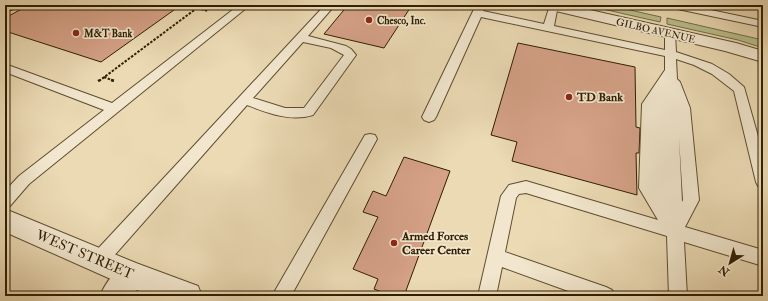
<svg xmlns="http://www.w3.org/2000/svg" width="768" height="301" viewBox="0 0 768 301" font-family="'IM FELL Double Pica',serif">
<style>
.green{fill:#b9bf8c;stroke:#746e48}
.building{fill:#d5a187;stroke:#2f1e03}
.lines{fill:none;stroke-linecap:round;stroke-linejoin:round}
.service-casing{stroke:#5e4d2f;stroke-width:2}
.minor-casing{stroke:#5e4d2f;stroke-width:2}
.tertiary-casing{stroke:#5e4d2f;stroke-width:2}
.path-far1{stroke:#2f1e03;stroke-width:2;stroke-dasharray:2.5 1.5;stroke-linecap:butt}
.path{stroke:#2f1e03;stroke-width:2.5;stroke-dasharray:3 2;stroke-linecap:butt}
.service{fill:#f2e7ce;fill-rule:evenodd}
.minor{fill:#f2e7ce;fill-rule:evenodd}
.tertiary{fill:#f2e7ce;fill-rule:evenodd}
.poi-dot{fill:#8f2418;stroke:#f2e7ce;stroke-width:1.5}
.labels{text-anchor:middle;stroke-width:3.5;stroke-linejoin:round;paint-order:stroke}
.far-poi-label{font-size:10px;font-weight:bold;fill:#2f1e03;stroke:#f2e7ce;text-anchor:start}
.far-street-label{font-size:10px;fill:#2f1e03;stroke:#f2e7ce}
.poi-label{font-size:12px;font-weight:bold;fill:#2f1e03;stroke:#f2e7ce;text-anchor:start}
.near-street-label{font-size:14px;fill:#2f1e03;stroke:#f2e7ce}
</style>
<rect width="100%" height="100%" fill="#ebdab4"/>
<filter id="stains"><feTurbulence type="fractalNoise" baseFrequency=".005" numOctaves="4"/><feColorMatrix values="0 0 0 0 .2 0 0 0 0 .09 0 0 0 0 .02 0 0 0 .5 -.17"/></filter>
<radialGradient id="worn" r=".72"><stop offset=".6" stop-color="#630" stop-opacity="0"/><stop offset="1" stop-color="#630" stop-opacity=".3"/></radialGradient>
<path class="green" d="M585 5H608L661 17 660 22Z
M667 18 763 40V48L738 40 667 24Z"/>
<path class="building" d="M29 5H181L101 62 5 31V18Z
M348 5H412L384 48 324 34Z
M518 43 635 67 636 127 640 128 639 153H636L637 195 512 161 517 142 491 135Z
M404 157 450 171 404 296H392L374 289 378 279 353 269 378 217 363 212 373 191 386 196Z"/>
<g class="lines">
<defs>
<path id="service" d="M7 5H22L20 7 5 12V6Z
M239 5H250L29 184 10 206 5 207V191L19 176 104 110 5 72V64L112 103Z
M325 5H335L308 36 346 46 351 49 356 55 313 115C290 122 268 113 247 105L105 266 99 268 93 266 90 260 93 254ZM303 42 331 48 344 55 304 108H285L253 98Z
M476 5H486L483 11 544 24 550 5H558L554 26 665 50V33L670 30 674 31 675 33 676 52 712 64 729 74 744 87 763 154V188L758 186 756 182 734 91 712 74 694 65 676 59 677 79 680 82 690 108 699 200 685 227 763 250V266L684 242 687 296H669L667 236 526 193 519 194 516 198 505 252 606 287 612 290 615 296H582L502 267 496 296H478L501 196 509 185 526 181 658 220 639 188 642 104 665 70V56L481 17 436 117 434 120 429 122 424 120 422 117ZM679 138 683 200 682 202Z
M668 5H687L763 21V27L673 8Z
M370 134 375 135 377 139 291 296H272L365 135Z"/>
<path id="minor" d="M132 262 142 266 146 275 142 284 132 296H100C106 281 117 268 132 262Z"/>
<path id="tertiary" d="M540 5H568L736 43 763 51V62L725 51 543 8Z
M5 209 136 263 198 286 202 296H152L122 284 5 232Z"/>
</defs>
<use href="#service" class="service-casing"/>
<use href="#minor" class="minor-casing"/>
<use href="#tertiary" class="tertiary-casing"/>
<path class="path-far1" d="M197 8 208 11
M104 77 114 81
M99 81 201 5"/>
<path class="path" d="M111 80 115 81
M98 81 100 80"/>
<use href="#service" class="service"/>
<use href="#minor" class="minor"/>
<use href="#tertiary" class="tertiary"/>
</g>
<g class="poi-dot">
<circle cx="369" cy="20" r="4"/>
<circle cx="76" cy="33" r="4"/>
<circle cx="569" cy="97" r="4"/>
<circle cx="394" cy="243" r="4"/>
</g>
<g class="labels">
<g class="far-poi-label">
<text x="377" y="24">Chesco, Inc.</text>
<text x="84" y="37">M&amp;T Bank</text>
</g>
<g class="far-street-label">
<text transform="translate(656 30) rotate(13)" y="4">GILBO AVENUE</text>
</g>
<g class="poi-label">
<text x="577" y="101">TD Bank</text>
<text x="402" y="240">Armed Forces<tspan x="402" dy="14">Career Center</tspan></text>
</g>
<g class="near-street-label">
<text transform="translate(85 254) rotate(23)" y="5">WEST STREET</text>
</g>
</g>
<rect width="768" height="301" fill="none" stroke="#ebdab4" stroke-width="20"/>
<rect x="6" y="6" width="756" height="289" fill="none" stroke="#2f1e03" stroke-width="2"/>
<rect x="10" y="10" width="748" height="281" fill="none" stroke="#2f1e03"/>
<g transform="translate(730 263) rotate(217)" stroke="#f2e7ce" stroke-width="3" paint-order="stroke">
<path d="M0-3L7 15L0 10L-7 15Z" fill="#2f1e03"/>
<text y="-6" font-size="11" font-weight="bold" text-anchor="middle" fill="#2f1e03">N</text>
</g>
<rect width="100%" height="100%" filter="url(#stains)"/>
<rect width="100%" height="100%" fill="url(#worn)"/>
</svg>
